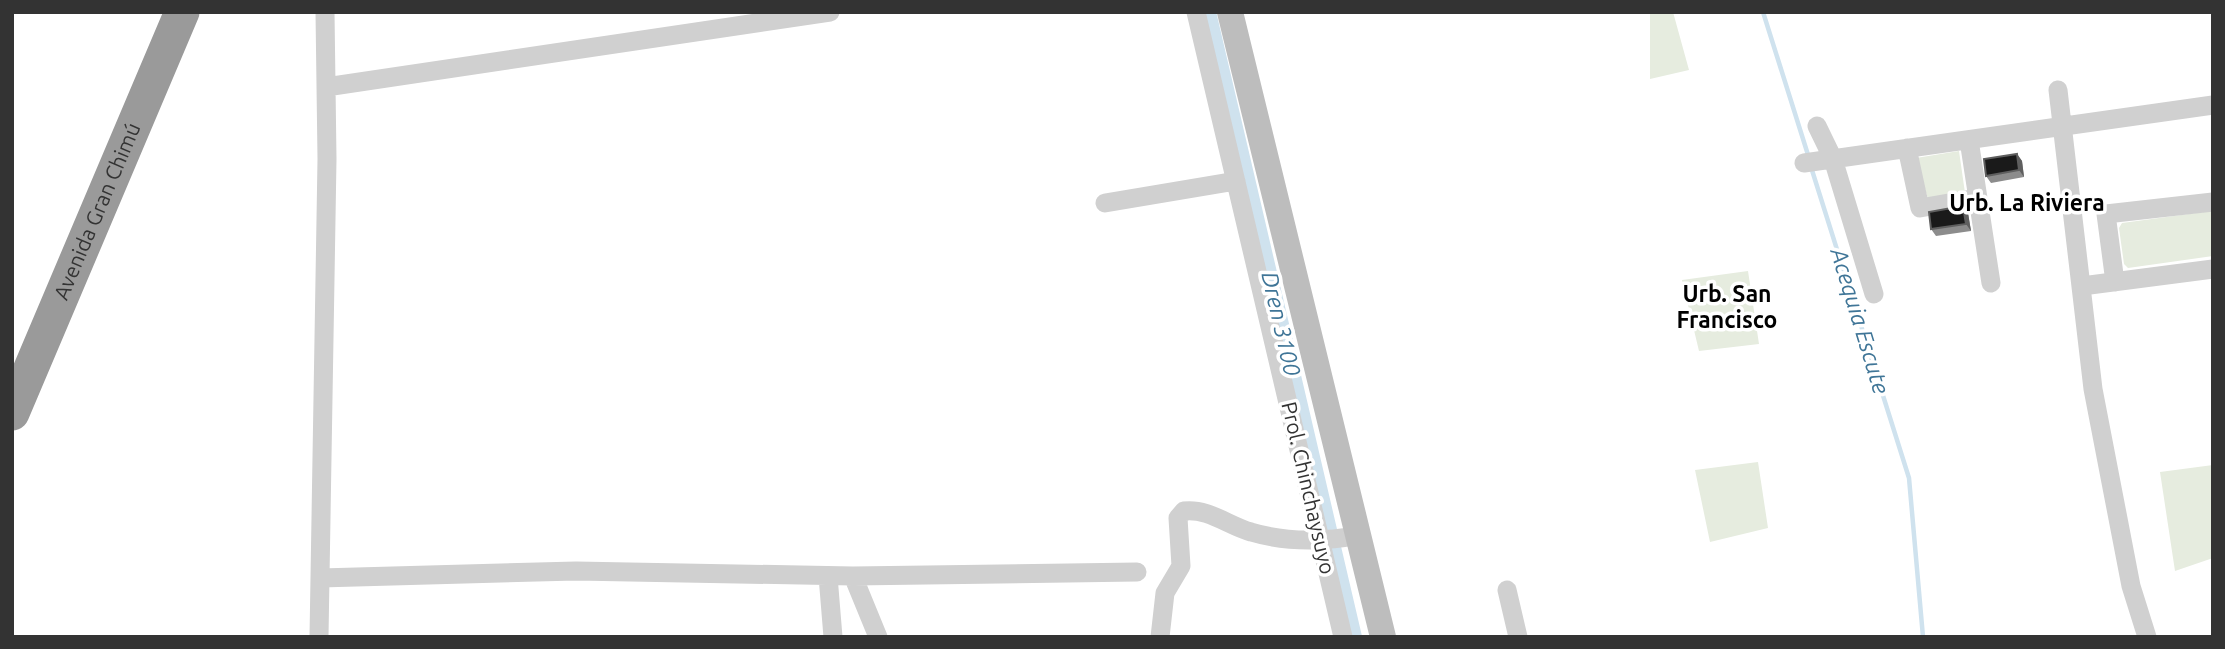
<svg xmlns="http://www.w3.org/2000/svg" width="2225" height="649" viewBox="0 0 2225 649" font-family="Ubuntu,sans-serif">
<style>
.green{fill:#e6ecdf}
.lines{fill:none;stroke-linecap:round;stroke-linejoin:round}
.stream{stroke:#cfe2ee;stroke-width:4.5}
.canal{stroke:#cfe2ee;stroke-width:16}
.street{stroke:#d0d0d0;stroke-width:19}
.secondary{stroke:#bdbdbd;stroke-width:26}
.highway{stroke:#9a9a9a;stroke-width:35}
.wall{fill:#8c8c8c}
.shaded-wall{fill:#5f5f5f}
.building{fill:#1a1a1a;stroke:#5f5f5f;stroke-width:2}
.labels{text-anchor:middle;stroke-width:7;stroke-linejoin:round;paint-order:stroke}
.street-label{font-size:21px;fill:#333;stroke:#fff}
.neighbourhood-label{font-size:23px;font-weight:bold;fill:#000;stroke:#fff}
.water-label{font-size:23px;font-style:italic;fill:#3f7597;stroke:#fff}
</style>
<rect width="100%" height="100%" fill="#fff"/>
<path class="green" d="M1650 12H1673L1689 70 1650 79Z
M1959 151 1965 193 1928 199 1916 158Z
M2211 211 2213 256 2128 268 2124 264 2119 228 2122 223Z
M1748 271 1759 344 1699 351 1682 280Z
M1758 462 1768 528 1710 542 1695 470Z
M2213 465V558L2175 571 2160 472Z"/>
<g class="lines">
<path class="stream" d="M1763 12 1809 158
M1811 167 1909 478 1923 637"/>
<path class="canal" d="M1208 12 1354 637"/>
<path class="street" d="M1196 12 1343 637
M326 87 830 12
M2058 90 2093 389 2131 586 2147 637
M1817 126 1833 159 1874 294
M1969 140 1991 283
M1907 148 1920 208 1977 198
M1804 163 2213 105
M1105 203 1236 181
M2115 282 2106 214 2213 202
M2082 286 2213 269
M828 576 833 637
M853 576 878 637
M320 578 576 571 853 576 1137 572
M1507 590 1518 637
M319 637 327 159 325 12
M1160 637 1165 593 1181 566 1178 518 1184 511C1208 508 1229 526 1251 532 1288 543 1323 542 1360 535"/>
<path class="secondary" d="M1230 12 1383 637"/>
<path class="highway" id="s1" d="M12 413 182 12"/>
</g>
<path class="wall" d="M2017 154 2022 161 2024 177 1991 183 1986 176Z
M1963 206 1968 213 1971 231 1936 236 1931 229Z"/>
<path class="shaded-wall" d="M2017 154 2022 161 2024 177 2019 170Z
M1963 206 1968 213 1971 231 1966 224Z"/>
<path class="building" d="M2017 154 2019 170 1986 176 1984 159Z
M1963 206 1966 224 1931 229 1929 212Z"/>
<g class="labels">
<g class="street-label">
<text dy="7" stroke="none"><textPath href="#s1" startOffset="219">Avenida Gran Chimú</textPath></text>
<text transform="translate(1308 488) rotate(77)" y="7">Prol. Chinchaysuyo</text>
</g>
<g class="neighbourhood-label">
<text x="2027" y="211">Urb. La Riviera</text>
<text x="1727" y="302">Urb. San<tspan x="1727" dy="26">Francisco</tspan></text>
</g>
<g class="water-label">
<text transform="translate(1860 321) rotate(73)" y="8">Acequia Escute</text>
<text transform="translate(1281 324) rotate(77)" y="8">Dren 3100</text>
</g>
</g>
<rect width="2225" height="649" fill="none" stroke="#333333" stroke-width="28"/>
</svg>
